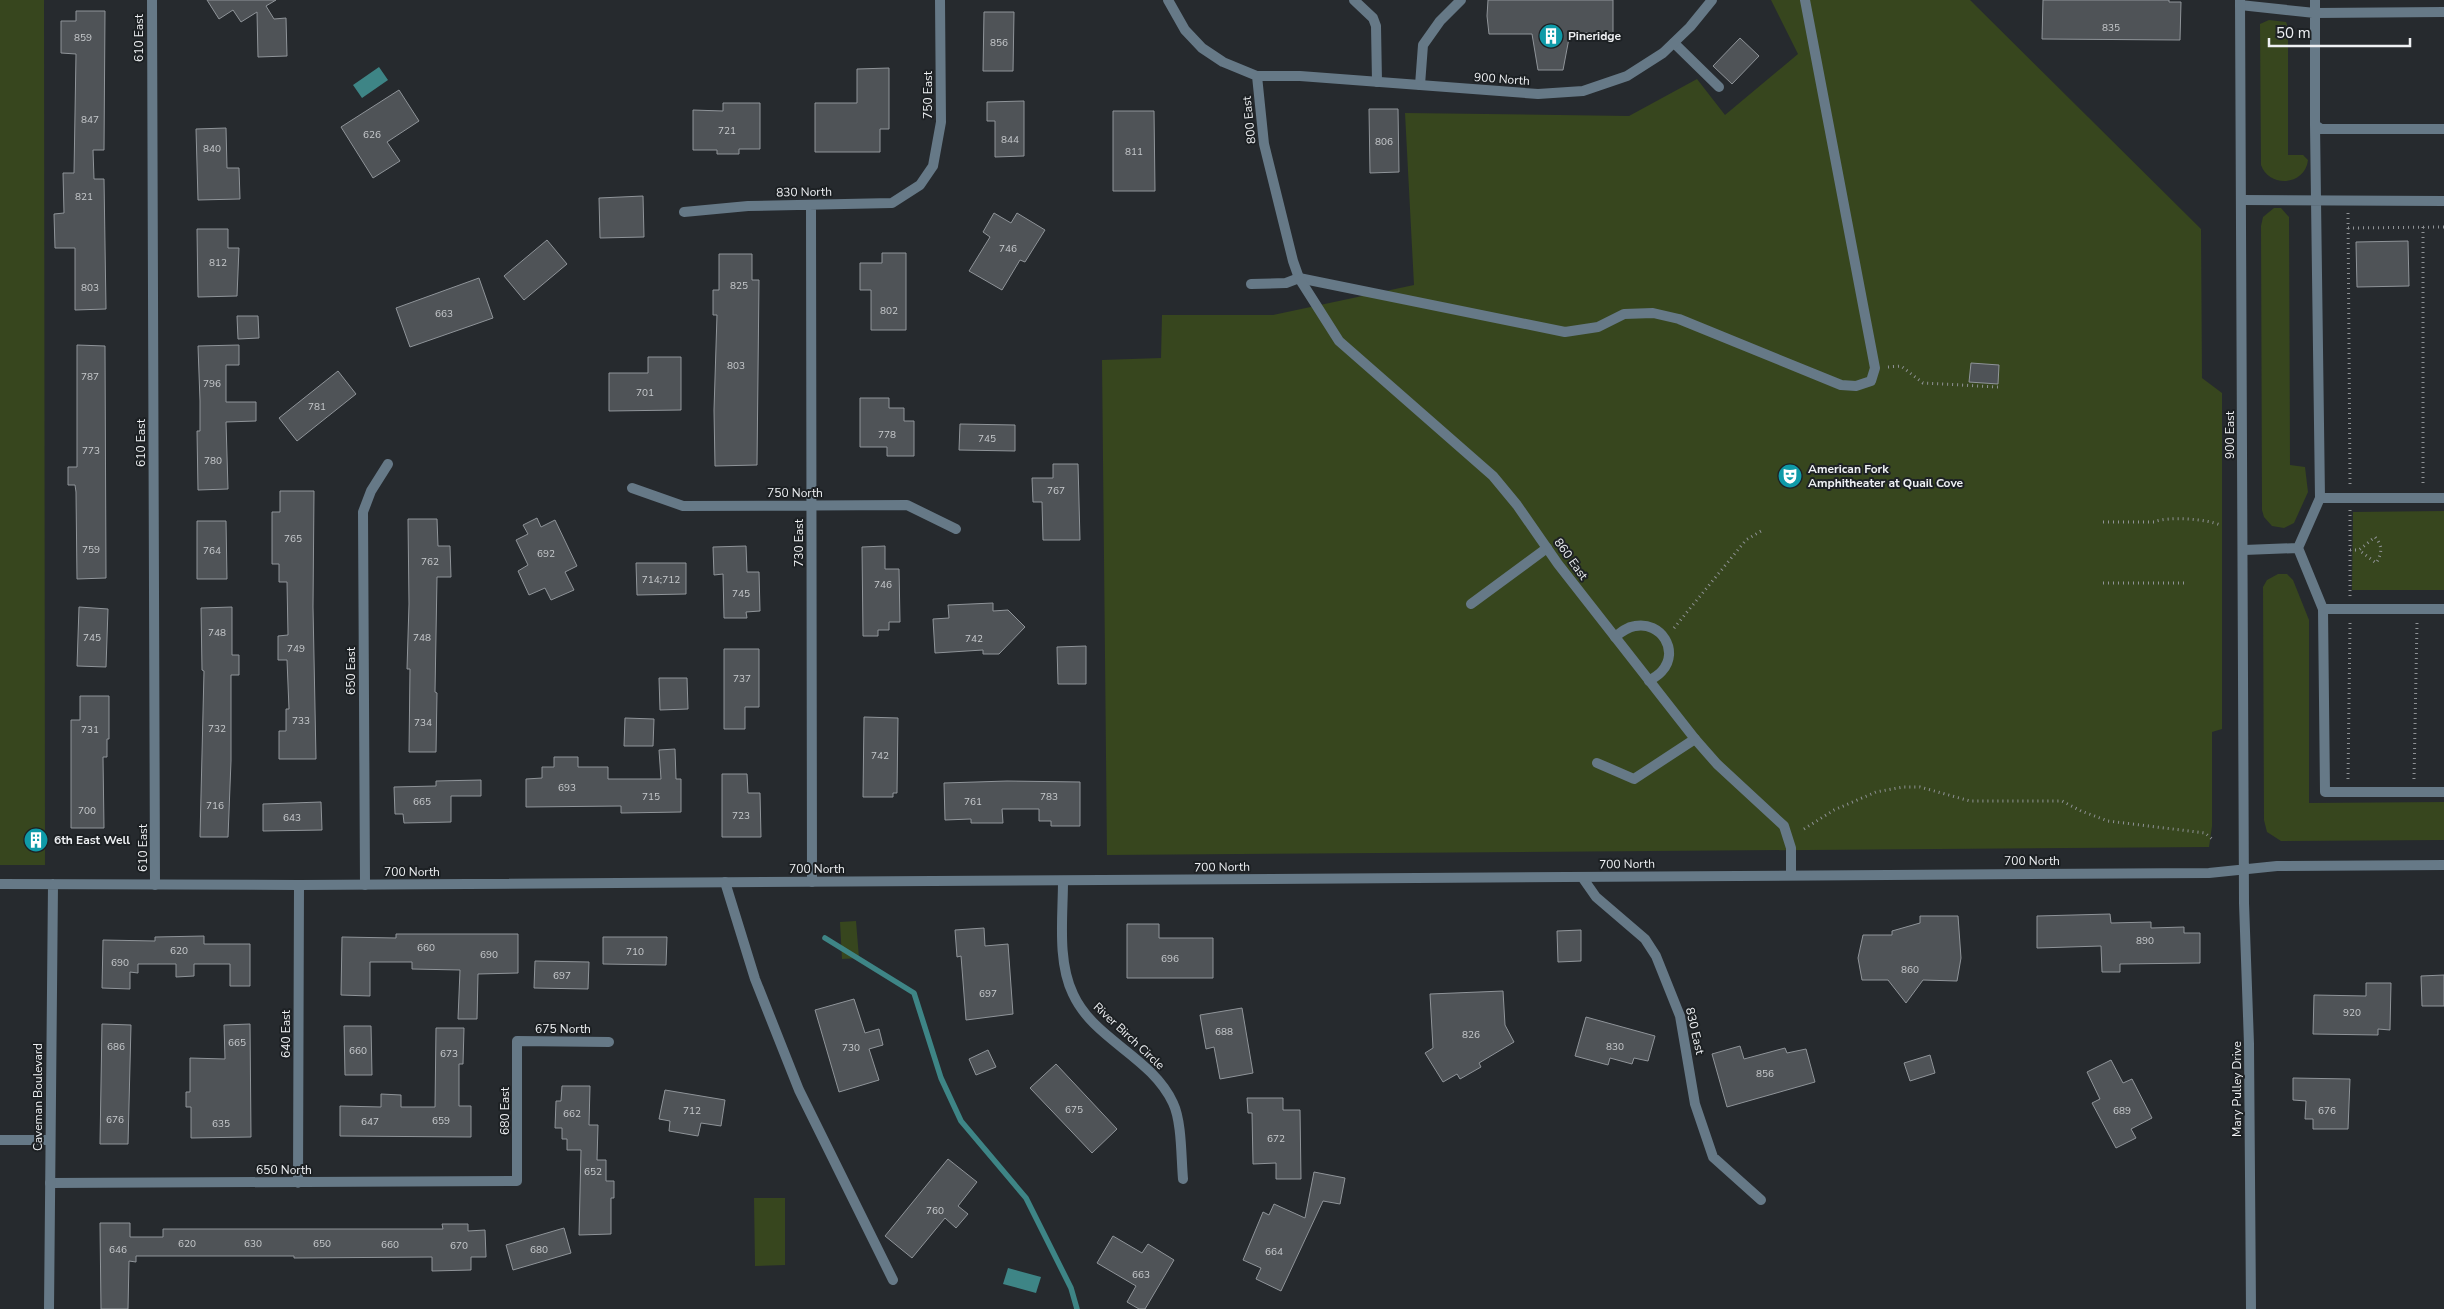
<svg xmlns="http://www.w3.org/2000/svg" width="2444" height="1309" viewBox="0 0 2444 1309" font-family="'Nunito Sans',sans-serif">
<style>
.green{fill:#37461e}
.water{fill:#3e8586}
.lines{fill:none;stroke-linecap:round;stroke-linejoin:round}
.stream{stroke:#3e8586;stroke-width:5.5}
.building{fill:#4f5357;stroke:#8f9499}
.path{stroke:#8f9295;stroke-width:3;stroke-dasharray:1 4;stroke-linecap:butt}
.service{stroke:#667987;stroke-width:10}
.minor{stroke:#667987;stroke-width:10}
.tertiary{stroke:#667987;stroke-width:10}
.labels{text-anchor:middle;stroke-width:4;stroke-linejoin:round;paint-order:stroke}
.number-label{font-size:10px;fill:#c6c9cc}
.poi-label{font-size:12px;font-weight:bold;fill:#eef0f3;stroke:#1d2124;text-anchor:start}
.street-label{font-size:12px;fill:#eef0f3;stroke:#1d2124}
</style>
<rect width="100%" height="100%" fill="#262a2e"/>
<path class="green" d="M0 0H44L45 865H0Z
M1771 0H1970L2201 229 2202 378 2222 393V729L2212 732V826L2209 847 1107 855 1102 360 1161 358 1162 315H1273L1414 285 1405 113 1629 116 1697 79 1725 115 1798 54Z
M2269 20 2286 22 2288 28V155H2303L2308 160C2305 186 2269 188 2261 165L2260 24Z
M2274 208H2281L2289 217 2290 465 2305 467 2308 492 2294 523 2284 528 2272 526 2264 517 2262 510 2261 226 2263 217Z
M2444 511V590H2352L2353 512Z
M2278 574H2287L2293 580 2309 620V803L2444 802V840L2281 841 2267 832 2264 820 2263 587 2267 580Z
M856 921 859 958 842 959 840 922Z
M754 1198H785V1265L755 1266Z"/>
<path class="water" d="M379 67 388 80 362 98 353 85Z
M1008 1268 1041 1277 1036 1293 1003 1284Z"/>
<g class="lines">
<path class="stream" d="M825 938 914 993 941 1078 961 1121 1026 1198 1071 1288 1077 1309"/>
</g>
<path class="building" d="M207 0H276L266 6 274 19 286 18 287 56 258 57 257 12 241 22 233 10 219 19Z
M1488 0H1613V33H1570L1563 70H1538L1532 34H1489L1487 16Z
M2043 0H2169V2H2181L2180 40 2042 39Z
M76 11H105L104 150H93L94 179H104L106 309 75 310V248H55L54 214 64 213 63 173H74L76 54 61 53V21H76Z
M984 12H1014L1013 71H983Z
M1740 38 1759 56 1732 84 1713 66Z
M889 68V129H880V152H815V103H857V69Z
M399 90 419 121 387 142 400 161 373 178 341 127Z
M1024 101V156L995 157V121H987V102Z
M723 103H760V149H739V154H717V150H693V110L723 111Z
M1369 109H1398L1399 172 1370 173Z
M1113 111H1154L1155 191H1113Z
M226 128 227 168H239L240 199 198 200 196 129Z
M643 196 644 237 600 238 599 198Z
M994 213 1011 223 1017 213 1045 230 1025 262 1020 260 1002 290 969 271 990 237 983 232Z
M197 229H228V248H239L237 296 198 297Z
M547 240 567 264 524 300 504 276Z
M2408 241 2409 286 2357 287 2356 242Z
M882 253H906V330H871V290H860V263H882Z
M719 254H752V280H759L757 465 715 466 714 410 717 315H713V290H719Z
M479 278 493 318 410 347 396 308Z
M237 316H258L259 338 238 339Z
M77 345 105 346 106 578 77 579 76 492 75 485H68V467H77Z
M239 345V365H226V402H256V421L226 422 228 489 198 490 197 431H200V401L198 346Z
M648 357H681V410L609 411V373H648Z
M1971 363 1999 365 1998 384 1969 382Z
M338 371 356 394 297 441 279 418Z
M860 398H889V408H904V421H914V456H887V447H860Z
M960 424 1015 425V451L959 450Z
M1053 464H1078L1080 540H1043L1042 502H1033L1032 478H1053Z
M280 491H314L313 607 316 759H279V731H286V709H289L287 660H278V636L288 635 287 582H279V564H272V512H280Z
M537 518 541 527 555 520 577 566 565 572 574 590 551 600 545 588 529 595 518 571 528 565 516 540 528 534 523 525Z
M408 519H437L438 546H450L451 577H437L435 692 437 693 436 752H409L410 669H407L409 604Z
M197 521H226L227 579H197Z
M746 546 747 572H759L760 611 746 612 747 618H724L723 574 714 575 713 547Z
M885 546V569H899L900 622H889V630H878V636H863L862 547Z
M636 563H686V594L637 595Z
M993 603V611L1008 610 1025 627 999 654H983V650L935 653 933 619 949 618 948 605Z
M79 607 108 609 106 667 77 666Z
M232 607V655H239V675H231V761L228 837H200L204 671 202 670 201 608Z
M1086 646V684H1058L1057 647Z
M724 649H759V707H745V729H724Z
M659 678H687L688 709 660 710Z
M80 696H109V739H107V757H103L104 828H71V720H80Z
M864 717 898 718 897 793H893V797H863Z
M625 718 654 719 653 746H624Z
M675 749 676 779H681V812L621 813V806L526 807V779L542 778V767H554V757H578V767H608V779H661L659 750Z
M722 774H747L748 793H760L761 837H722Z
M481 780V796H451V822L404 823 403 814H395L394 787 436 786V781Z
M1007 781 1080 782V826H1051V821H1039V809H1002L1003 823H971V819L945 820 944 783Z
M321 802 322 830 263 831V804Z
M2110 914 2111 923 2151 922V928L2184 927V933H2200V963L2120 964V972H2102L2101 946 2037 948V916Z
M1920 916H1958L1961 958 1957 981 1923 980 1906 1003 1888 980H1862L1858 958 1863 935H1892V931L1920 923Z
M1127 924H1159V938H1213V978H1127Z
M984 928 985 946 1008 944 1013 1014 966 1020 961 956 957 957 955 930Z
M1581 930V961L1558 962 1557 931Z
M396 934H518V973L478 974 477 1019H458L460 970 412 969V962H370V996L341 995 342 937 396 938Z
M204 936V944H250V986H230V964H194V976L176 977V964H138V973L130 972V989L102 988 103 940 155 941V937Z
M603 937H667L666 965 603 964Z
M535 961 589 962 588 989 534 988Z
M2444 975V1006H2422L2421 976Z
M2366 983H2391L2390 1030 2378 1029V1035L2313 1034 2314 995 2366 996Z
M1503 991 1505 1025 1514 1042 1479 1063 1481 1067 1460 1079 1457 1074 1443 1082 1425 1053 1433 1048 1430 994Z
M854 999 865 1033 879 1029 883 1045 869 1049 879 1080 839 1092 815 1010Z
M1242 1008 1253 1073 1220 1079 1214 1047 1206 1049 1200 1015Z
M1586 1017 1655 1036 1648 1061 1634 1058 1632 1064 1610 1058 1608 1065 1575 1056Z
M102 1024 131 1025 128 1144H100Z
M250 1024 251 1137 191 1138V1107H186V1092H190V1058L225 1059 224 1025Z
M344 1026H371L372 1075H345Z
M436 1028H464L463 1064H459V1106H471V1137L340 1136V1106L381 1107V1094L401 1095V1107H435Z
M1740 1046 1744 1059 1785 1048 1787 1053 1806 1049 1815 1082 1727 1107 1712 1054Z
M988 1050 996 1067 976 1075 969 1059Z
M1930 1055 1935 1073 1910 1081 1904 1063Z
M2111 1060 2123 1083 2132 1079 2152 1118 2131 1129 2136 1138 2116 1148 2092 1103 2100 1099 2087 1072Z
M1056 1064 1117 1129 1092 1153 1030 1088Z
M2293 1078 2350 1079 2348 1129H2313V1119H2305L2306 1101 2293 1100Z
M562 1086H590L589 1125H598L597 1160H606V1181H614V1198H611V1234L579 1235 581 1150H567V1139H562V1128H555L556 1101H561Z
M665 1090 725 1100 721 1126 701 1123 698 1136 669 1131 670 1121 659 1119Z
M1247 1098H1283V1110H1300L1301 1179H1276V1163L1253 1164 1252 1113H1248Z
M948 1159 977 1182 958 1206 968 1214 956 1228 945 1218 912 1258 885 1236Z
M1314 1172 1345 1178 1340 1204 1323 1201 1281 1291 1256 1279 1261 1268 1243 1260 1263 1212 1269 1215 1274 1204 1305 1218Z
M100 1223H130V1237H163V1229H443L442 1224H468V1231L485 1230 486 1257H471V1270L432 1271V1257L294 1258V1256H136V1262L129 1261 128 1309H101Z
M564 1228 571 1253 513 1270 506 1245Z
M1113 1236 1142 1253 1148 1244 1174 1260 1145 1309H1139L1127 1302 1136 1286 1097 1263Z"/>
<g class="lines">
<path class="path" d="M2348 213 2350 484
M2423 227V485
M2348 228 2444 227
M1888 367 1901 366 1923 383 1998 387
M2350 510V596
M2103 522H2154C2167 516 2208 519 2220 525
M2350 550H2359L2375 537C2383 546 2382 554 2376 563L2359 550
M2103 583H2188
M1674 628 1746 540 1761 531
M2348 779 2350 623
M2414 779 2417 623
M1804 829 1834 810 1876 792 1903 787H1920L1970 801H2062L2081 811 2108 821 2205 833 2212 839"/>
<path class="service" d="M1354 0 1373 18 1376 26 1377 82
M2315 0V125L2321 129H2444
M2240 5 2315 13 2444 12
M1674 43 1719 87
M1420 85 1423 45 1440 21 1461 0
M2315 125 2320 498H2444
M2242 200 2444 201
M1251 284 1286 283 1299 278 1565 332 1598 327 1624 314 1653 313 1679 319 1841 385 1856 386 1871 381 1875 368 1805 0
M2298 548 2323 609
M2244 550 2298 548 2320 498
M1471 604 1547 548
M2444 609H2323L2325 792H2444
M1615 637C1621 632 1627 627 1635 626 1661 621 1680 651 1662 671 1659 675 1653 678 1649 681
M1597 763 1634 779 1695 739
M725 882 755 979 799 1090 893 1280"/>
<path class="minor" d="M152 0 155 885
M1168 0 1185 30 1202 48 1223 62 1257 76H1300L1538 94 1583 91 1627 76 1663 53 1690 27 1712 0
M1257 76 1264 144 1293 261 1299 278 1339 341 1493 476 1517 505 1558 564 1695 739 1717 764 1784 826 1791 848V874
M811 205 812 882
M684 212 748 206 892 203 920 185 933 166 941 122 940 0
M632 488 683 506 907 505 956 529
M1582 877 1596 897 1645 939 1656 956 1680 1016 1695 1104 1713 1157 1761 1200
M1063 881C1063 916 1057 961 1073 994 1094 1040 1151 1056 1173 1103 1182 1122 1181 1157 1183 1179
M365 885 363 512 371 491 388 464
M0 1140H50
M50 1183 517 1181V1041L609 1042
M298 1183 299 885"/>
<path class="tertiary" d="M2240 0 2244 903 2249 1044 2251 1309
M0 884 299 885 2209 873 2277 866 2444 865
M49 1309 53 884"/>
</g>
<defs>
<symbol id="building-disc" viewBox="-11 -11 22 22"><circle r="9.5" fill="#0f9aa8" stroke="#1d2124"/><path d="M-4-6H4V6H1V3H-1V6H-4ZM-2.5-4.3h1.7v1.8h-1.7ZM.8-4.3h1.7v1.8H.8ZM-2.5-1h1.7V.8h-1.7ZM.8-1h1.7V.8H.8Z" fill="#fff"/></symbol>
<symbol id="theatre-disc" viewBox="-11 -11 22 22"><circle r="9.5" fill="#0f9aa8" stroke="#1d2124"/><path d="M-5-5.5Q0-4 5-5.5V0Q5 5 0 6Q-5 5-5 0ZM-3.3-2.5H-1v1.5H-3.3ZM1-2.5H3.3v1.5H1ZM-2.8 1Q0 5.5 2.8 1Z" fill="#fff"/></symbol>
</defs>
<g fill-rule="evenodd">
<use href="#building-disc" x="1537" y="22" width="28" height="28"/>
<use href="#theatre-disc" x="1776" y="462" width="28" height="28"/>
<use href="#building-disc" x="22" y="826" width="28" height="28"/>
</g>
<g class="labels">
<g class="number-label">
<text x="2111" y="31">835</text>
<text x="83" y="41">859</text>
<text x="999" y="46">856</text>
<text x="90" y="123">847</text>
<text x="727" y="134">721</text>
<text x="372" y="138">626</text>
<text x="1010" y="143">844</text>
<text x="1384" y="145">806</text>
<text x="212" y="152">840</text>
<text x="1134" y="155">811</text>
<text x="84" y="200">821</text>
<text x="1008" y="252">746</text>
<text x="218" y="266">812</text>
<text x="739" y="289">825</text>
<text x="90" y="291">803</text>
<text x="889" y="314">802</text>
<text x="444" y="317">663</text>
<text x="736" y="369">803</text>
<text x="90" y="380">787</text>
<text x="212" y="387">796</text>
<text x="645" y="396">701</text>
<text x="317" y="410">781</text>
<text x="887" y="438">778</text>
<text x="987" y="442">745</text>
<text x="91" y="454">773</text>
<text x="213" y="464">780</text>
<text x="1056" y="494">767</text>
<text x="293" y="542">765</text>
<text x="91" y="553">759</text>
<text x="212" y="554">764</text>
<text x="546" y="557">692</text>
<text x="430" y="565">762</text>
<text x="661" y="583">714;712</text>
<text x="883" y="588">746</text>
<text x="741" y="597">745</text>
<text x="217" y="636">748</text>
<text x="92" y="641">745</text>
<text x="422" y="641">748</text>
<text x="974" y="642">742</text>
<text x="296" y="652">749</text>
<text x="742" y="682">737</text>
<text x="301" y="724">733</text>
<text x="423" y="726">734</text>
<text x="217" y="732">732</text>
<text x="90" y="733">731</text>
<text x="880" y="759">742</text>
<text x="567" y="791">693</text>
<text x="651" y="800">715</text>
<text x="1049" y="800">783</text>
<text x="422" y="805">665</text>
<text x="973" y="805">761</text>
<text x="215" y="809">716</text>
<text x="87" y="814">700</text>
<text x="741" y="819">723</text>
<text x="292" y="821">643</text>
<text x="2145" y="944">890</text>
<text x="426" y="951">660</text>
<text x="179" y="954">620</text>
<text x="635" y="955">710</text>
<text x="489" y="958">690</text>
<text x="1170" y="962">696</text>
<text x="120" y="966">690</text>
<text x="1910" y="973">860</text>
<text x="562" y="979">697</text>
<text x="988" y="997">697</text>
<text x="2352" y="1016">920</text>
<text x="1224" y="1035">688</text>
<text x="1471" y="1038">826</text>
<text x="237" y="1046">665</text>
<text x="116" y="1050">686</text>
<text x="1615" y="1050">830</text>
<text x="851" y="1051">730</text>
<text x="358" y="1054">660</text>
<text x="449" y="1057">673</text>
<text x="1765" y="1077">856</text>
<text x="1074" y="1113">675</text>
<text x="692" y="1114">712</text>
<text x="2122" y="1114">689</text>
<text x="2327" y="1114">676</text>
<text x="572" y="1117">662</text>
<text x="115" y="1123">676</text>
<text x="441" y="1124">659</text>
<text x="370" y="1125">647</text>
<text x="221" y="1127">635</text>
<text x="1276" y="1142">672</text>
<text x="593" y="1175">652</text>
<text x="935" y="1214">760</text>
<text x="187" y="1247">620</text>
<text x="253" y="1247">630</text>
<text x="322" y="1247">650</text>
<text x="390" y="1248">660</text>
<text x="459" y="1249">670</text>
<text x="118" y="1253">646</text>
<text x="539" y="1253">680</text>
<text x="1274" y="1255">664</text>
<text x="1141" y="1278">663</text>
</g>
<g class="poi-label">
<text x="1568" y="40">Pineridge</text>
<text x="1808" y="473">American Fork<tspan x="1808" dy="14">Amphitheater at Quail Cove</tspan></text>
<text x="54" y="844">6th East Well</text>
</g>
<g class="street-label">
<text transform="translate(139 38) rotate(-90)" y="4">610 East</text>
<text transform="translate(1502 79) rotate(4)" y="4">900 North</text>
<text transform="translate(928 95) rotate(-90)" y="4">750 East</text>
<text transform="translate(1249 120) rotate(-96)" y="4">800 East</text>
<text transform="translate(804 192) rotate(-1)" y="4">830 North</text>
<text transform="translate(2230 435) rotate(-90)" y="4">900 East</text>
<text transform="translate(141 443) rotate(-90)" y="4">610 East</text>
<text x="795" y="497">750 North</text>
<text transform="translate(799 543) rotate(-90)" y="4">730 East</text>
<text transform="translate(1571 559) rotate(54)" y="4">860 East</text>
<text transform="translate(351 671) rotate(-90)" y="4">650 East</text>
<text transform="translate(143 848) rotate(-90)" y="4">610 East</text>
<text x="2032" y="865">700 North</text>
<text transform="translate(1627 864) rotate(-1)" y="4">700 North</text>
<text transform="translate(1222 867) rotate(-1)" y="4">700 North</text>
<text x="817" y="873">700 North</text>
<text x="412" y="876">700 North</text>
<text x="563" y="1033">675 North</text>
<text transform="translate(1695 1031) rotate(77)" y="4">830 East</text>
<text transform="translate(286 1034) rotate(-90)" y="4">640 East</text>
<text transform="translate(1129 1036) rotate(43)" y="4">River Birch Circle</text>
<text transform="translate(2237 1089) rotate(-90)" y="4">Mary Pulley Drive</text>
<text transform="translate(38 1097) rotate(-90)" y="4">Caveman Boulevard</text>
<text transform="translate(505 1111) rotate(-90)" y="4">680 East</text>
<text x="284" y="1174">650 North</text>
</g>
</g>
<path d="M2269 38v8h141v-8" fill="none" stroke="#eef0f3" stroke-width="2.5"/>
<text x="2276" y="38" font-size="15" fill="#eef0f3" stroke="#1d2124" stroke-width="4" paint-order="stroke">50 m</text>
</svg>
